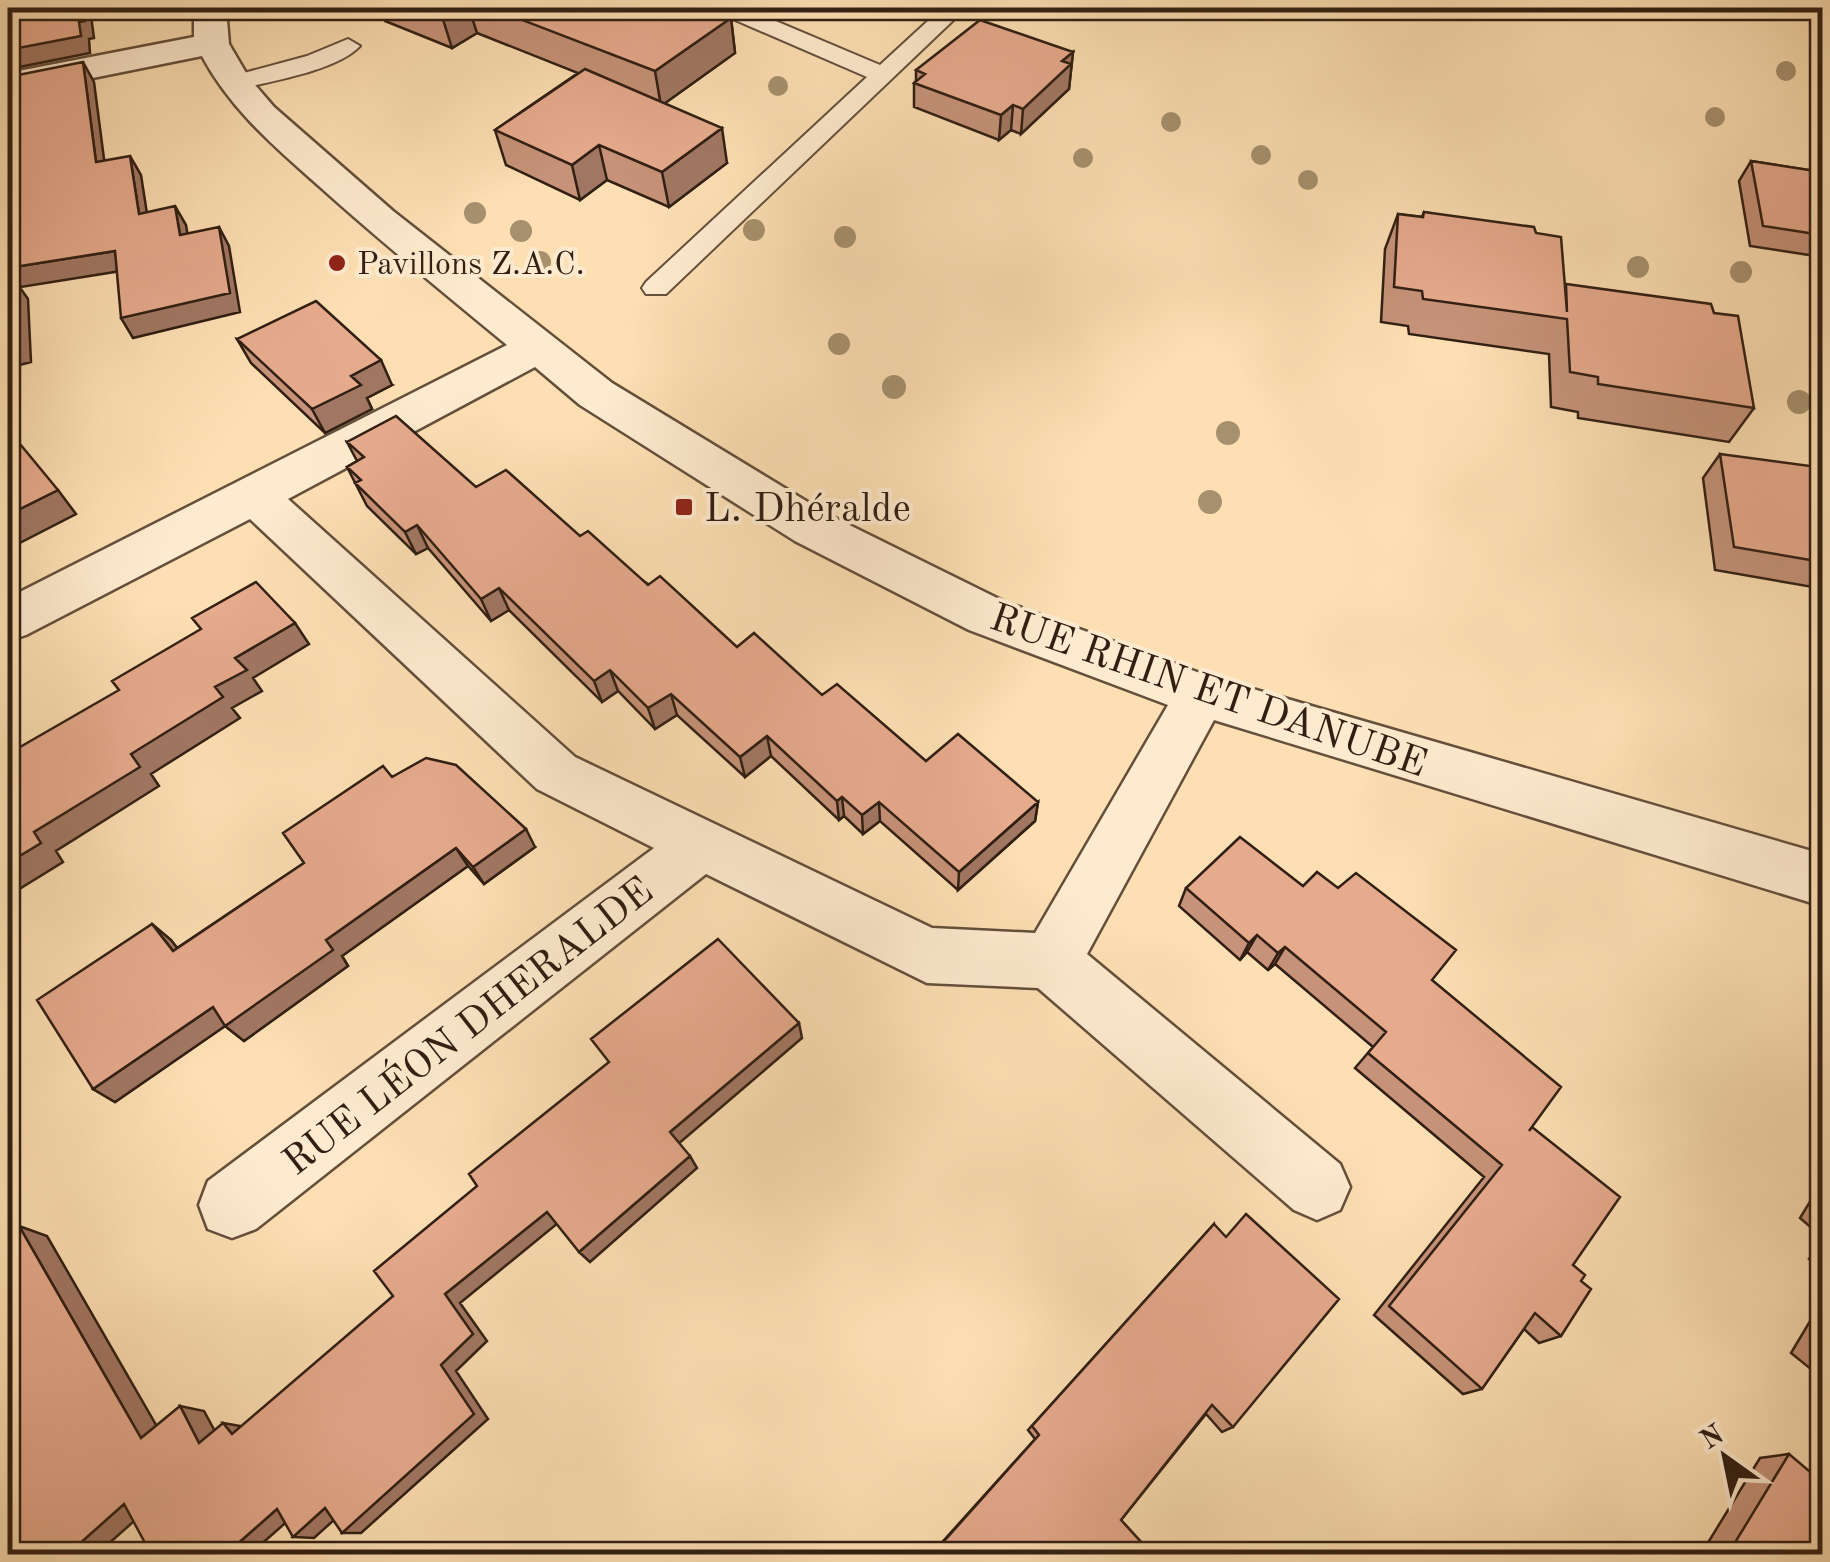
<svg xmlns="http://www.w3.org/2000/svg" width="1830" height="1562" viewBox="0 0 1830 1562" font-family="'Old Standard TT',serif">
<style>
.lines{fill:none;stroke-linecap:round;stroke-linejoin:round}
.lane-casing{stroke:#644f3b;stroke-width:4}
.street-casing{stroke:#644f3b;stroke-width:5}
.lane{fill:#feeace;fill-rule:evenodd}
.street{fill:#feeace;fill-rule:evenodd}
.tree{fill:#a6906e}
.wall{fill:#c69279;stroke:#311f13;stroke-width:2.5}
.shaded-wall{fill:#a17763;stroke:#311f13;stroke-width:2.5}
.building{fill:#e6aa8d;stroke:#311f13;stroke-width:2.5}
.poi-dot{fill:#8f2418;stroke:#feeace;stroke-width:4}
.labels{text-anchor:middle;stroke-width:8;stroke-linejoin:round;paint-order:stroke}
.far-poi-label{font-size:32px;fill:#311f13;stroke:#feeace;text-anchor:start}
.poi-label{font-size:40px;fill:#311f13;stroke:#feeace;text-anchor:start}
.street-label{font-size:40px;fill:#311f13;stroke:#feeace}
</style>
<rect width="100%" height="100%" fill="#fddfb3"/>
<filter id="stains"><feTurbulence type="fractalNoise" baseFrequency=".002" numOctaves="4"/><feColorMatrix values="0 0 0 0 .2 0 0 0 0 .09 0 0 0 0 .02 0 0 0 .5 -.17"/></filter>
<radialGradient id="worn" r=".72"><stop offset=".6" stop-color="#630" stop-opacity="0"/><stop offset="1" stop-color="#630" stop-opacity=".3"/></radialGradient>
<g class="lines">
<defs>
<path id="lane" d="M716 8H745L880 65 942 8H966L666 294H646L642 288 646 282 867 77 719 13Z
M348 39 360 46C337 71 267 82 234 90L222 83 225 78 307 56Z"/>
<path id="street" d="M194 8H226L229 44 249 78 274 107 393 211 612 383 829 515 1005 602 1208 676 1822 854V906L1214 720 1087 954 1340 1164 1350 1187 1340 1210 1317 1220 1294 1210 1038 988 927 983 706 874 256 1229 232 1238 208 1229 199 1205 208 1181 654 848 537 789 250 519 26 635 8 641V598L507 345C444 293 380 241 319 186 274 146 231 110 202 56L8 95V73L194 37ZM535 367 580 405 795 541 969 630 1168 705 1035 933 932 928 575 757 288 499Z"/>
</defs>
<use href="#lane" class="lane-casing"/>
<use href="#street" class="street-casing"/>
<use href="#lane" class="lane"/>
<use href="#street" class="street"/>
</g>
<g class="tree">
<circle cx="1786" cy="71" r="10"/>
<circle cx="778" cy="86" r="10"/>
<circle cx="1715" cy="117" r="10"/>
<circle cx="1171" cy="122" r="10"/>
<circle cx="1261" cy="155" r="10"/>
<circle cx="1083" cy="158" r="10"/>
<circle cx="1308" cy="180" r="10"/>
<circle cx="475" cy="213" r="11"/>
<circle cx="754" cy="230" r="11"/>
<circle cx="521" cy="231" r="11"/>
<circle cx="845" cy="237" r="11"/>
<circle cx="540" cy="262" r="11"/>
<circle cx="1638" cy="267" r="11"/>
<circle cx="1741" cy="272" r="11"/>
<circle cx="839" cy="344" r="11"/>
<circle cx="894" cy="387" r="12"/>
<circle cx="1799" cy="402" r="12"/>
<circle cx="1228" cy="433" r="12"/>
<circle cx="1210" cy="502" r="12"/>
</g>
<path class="wall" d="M381 8H702L731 18 735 53 665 103 727 163 669 207 607 180 580 200 506 165 495 130 578 73 477 33 452 48 385 21Z
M874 8H911L900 17Z
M1812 8H1822V54Z
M1073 52 1069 89 1021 134 1011 130 999 140 914 107V83L916 81V70Z
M1751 161 1822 172V257L1750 246 1739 181Z
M1424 212 1536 233 1565 286 1714 313 1754 408 1729 442 1578 418V412L1551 407 1549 354 1409 334 1408 326 1381 322 1385 249 1398 214 1422 217Z
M237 339 392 385 367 398 372 409 325 433 251 363Z
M347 442 476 487 580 536 737 647 822 695 926 761 1038 802 1035 821 958 890 880 821 863 834 844 816 839 820 771 756 745 777 677 715 655 729 618 691 602 702 509 610 491 621 428 548 416 554 367 506 347 467 357 461Z
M1720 454 1822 485V606L1819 588 1715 570 1703 478Z
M392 777 535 847 484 884 468 866 342 956 348 966 244 1041 225 1026 115 1102 93 1089 152 924 171 940 177 948 304 863Z
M1303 886 1432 980 1532 1128 1573 1265 1581 1281 1561 1336 1539 1343 1524 1329 1482 1389 1463 1394 1374 1315 1484 1177 1355 1068 1373 1047 1275 964 1268 970 1247 952 1240 960 1179 906 1186 888Z
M1822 1182V1237L1800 1218Z
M1214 1224 1233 1427 1222 1432 1206 1414 1121 1520 1152 1554H941L936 1549 1035 1439 1028 1430Z
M1822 1240V1269L1809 1259Z
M1822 1301V1378L1791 1353Z
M1789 1454 1822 1554H1701L1760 1458Z"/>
<path class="shaded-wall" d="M83 8H90L94 38 89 39 90 53 14 68 8 58V50L79 22Z
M451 8H469L477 33 452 48 441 13Z
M900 8H911L900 17Z
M731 18 735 53 661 106 655 71Z
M1073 52 1069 89 1021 134 1023 109 1062 61Z
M83 62 94 82 107 182 96 162Z
M1013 105 1011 130 999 140 1001 115Z
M722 128 727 163 669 207 662 172Z
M599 145 607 180 580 200 572 165Z
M130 156 141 175 150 233 139 214Z
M175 206 186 225 191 255 180 235Z
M219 227 229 246 240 312 133 338 121 318Z
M115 251 127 270 21 287 8 268Z
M11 275 28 299 31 362 8 368Z
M381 360 392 385 367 398 372 409 325 433 312 409 351 376Z
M58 490 76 514 8 549V515Z
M417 525 428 548 416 554 405 532Z
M499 588 509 610 491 621 481 599Z
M295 623 309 644 253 678 262 691 232 708 240 718 151 774 159 786 56 851 63 862 8 896V863L34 832 215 687 235 658Z
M610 670 618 691 602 702 594 681Z
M671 694 677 715 655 729 648 708Z
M767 736 771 756 745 777 740 757Z
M842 797 844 816 839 820 837 801Z
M879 802 880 821 863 834 862 815Z
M1038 802 1035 821 958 890 959 872Z
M526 829 535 847 484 884 473 867Z
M456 848 468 866 342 956 348 966 244 1041 225 1026 326 940Z
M152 924 171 940 192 967 173 951Z
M1257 935 1247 952 1240 960 1249 943Z
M1285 947 1275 964 1268 970 1278 953Z
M213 1007 231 1022 115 1102 93 1089Z
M799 1023 802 1038 677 1145 670 1132Z
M690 1156 697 1168 590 1262 579 1252Z
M547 1212 558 1223 460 1303 487 1341 456 1371 488 1419 361 1533H342L441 1365 445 1294Z
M19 1226 47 1236 166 1442 141 1438Z
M180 1406 204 1411 223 1446 199 1443Z
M223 1423 246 1427 232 1434Z
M124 1504 151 1506 97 1554H68Z
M325 1508 345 1510 314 1538 293 1537Z
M277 1509 299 1511 250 1554H226Z"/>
<path class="building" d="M8 8H83L85 21 79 22 81 36 8 50Z
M428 8H451L441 13Z
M491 8H702L731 18 655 71Z
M980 20 1073 52 1062 61 1071 64 1023 109 1013 105 1001 115 914 83 925 74 916 70Z
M83 62 96 162 130 156 139 214 175 206 180 235 219 227 230 293 121 318 115 251 8 268V77Z
M585 69 722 128 662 172 599 145 572 165 495 130Z
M1751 161 1822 172V235L1763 226Z
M1424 212 1534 227 1536 233 1561 237 1567 312 1566 284 1711 304 1714 313 1738 316 1754 408 1598 384V377L1570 372 1567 319 1423 299 1422 291 1394 287 1398 214 1423 217Z
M11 275 13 338 8 340V276Z
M316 301 381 360 351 376 361 385 312 409 237 339Z
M396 416 476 487 506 470 580 536 588 531 648 585 660 576 737 647 754 633 822 695 837 684 926 761 958 734 1038 802 959 872 879 802 862 815 842 797 837 801 767 736 740 757 671 694 648 708 610 670 594 681 499 588 481 599 417 525 405 532 355 483 361 480 347 467 364 457 347 442Z
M20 444 58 490 8 515V449Z
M1720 454 1818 467 1822 485V562L1734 547Z
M256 582 295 623 235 658 247 670 215 687 223 697 131 754 140 767 34 832 41 843 8 863V754L119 690 112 681 201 629 192 618Z
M426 758 456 765 526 829 473 867 456 848 326 940 333 950 225 1026 213 1007 93 1089 37 1000 152 924 173 951 304 863 283 833 383 766 392 777Z
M1240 837 1303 886 1317 872 1338 888 1356 873 1456 950 1432 980 1561 1087 1529 1131 1532 1127 1620 1197 1573 1265 1585 1275 1581 1281 1591 1289 1561 1336 1535 1313 1482 1389 1389 1306 1502 1165 1368 1053 1386 1032 1285 947 1278 953 1257 935 1249 943 1186 888Z
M718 939 799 1023 670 1132 690 1156 579 1252 547 1212 445 1294 473 1334 441 1365 474 1414 342 1533 325 1508 293 1537 277 1509 226 1554H151L124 1504 68 1554H8V1235L19 1226 141 1438 180 1406 199 1443 223 1423 232 1434 393 1296 374 1271 477 1186 469 1174 609 1062 591 1039Z
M1246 1214 1339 1299 1233 1427 1212 1405 1121 1520 1152 1554H942L937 1549 1039 1435 1032 1426 1214 1224 1226 1237Z
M1789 1454 1822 1482V1554H1728Z"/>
<g class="poi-dot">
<circle cx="337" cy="263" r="10"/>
<rect x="674" y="497" width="20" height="20" rx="5"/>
</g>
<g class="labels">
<g class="far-poi-label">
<text x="357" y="274">Pavillons Z.A.C.</text>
</g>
<g class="poi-label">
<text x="704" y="521">L. Dhéralde</text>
</g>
<g class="street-label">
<text transform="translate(1209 689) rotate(19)" y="14">RUE RHIN ET DANUBE</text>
<text transform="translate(467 1025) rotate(-38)" y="14">RUE LÉON DHERALDE</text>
</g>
</g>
<rect width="1830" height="1562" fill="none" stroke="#fddfb3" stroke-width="40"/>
<rect x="10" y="10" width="1810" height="1542" fill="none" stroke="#311f13" stroke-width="5"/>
<rect x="20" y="20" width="1790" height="1522" fill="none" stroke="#311f13" stroke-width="2.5"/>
<g transform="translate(1725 1457) rotate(327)" stroke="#feeace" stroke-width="8" paint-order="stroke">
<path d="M0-8L18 38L0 25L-18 38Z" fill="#311f13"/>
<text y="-15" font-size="28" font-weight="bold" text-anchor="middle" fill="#311f13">N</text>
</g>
<rect width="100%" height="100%" filter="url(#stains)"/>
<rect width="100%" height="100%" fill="url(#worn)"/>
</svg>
